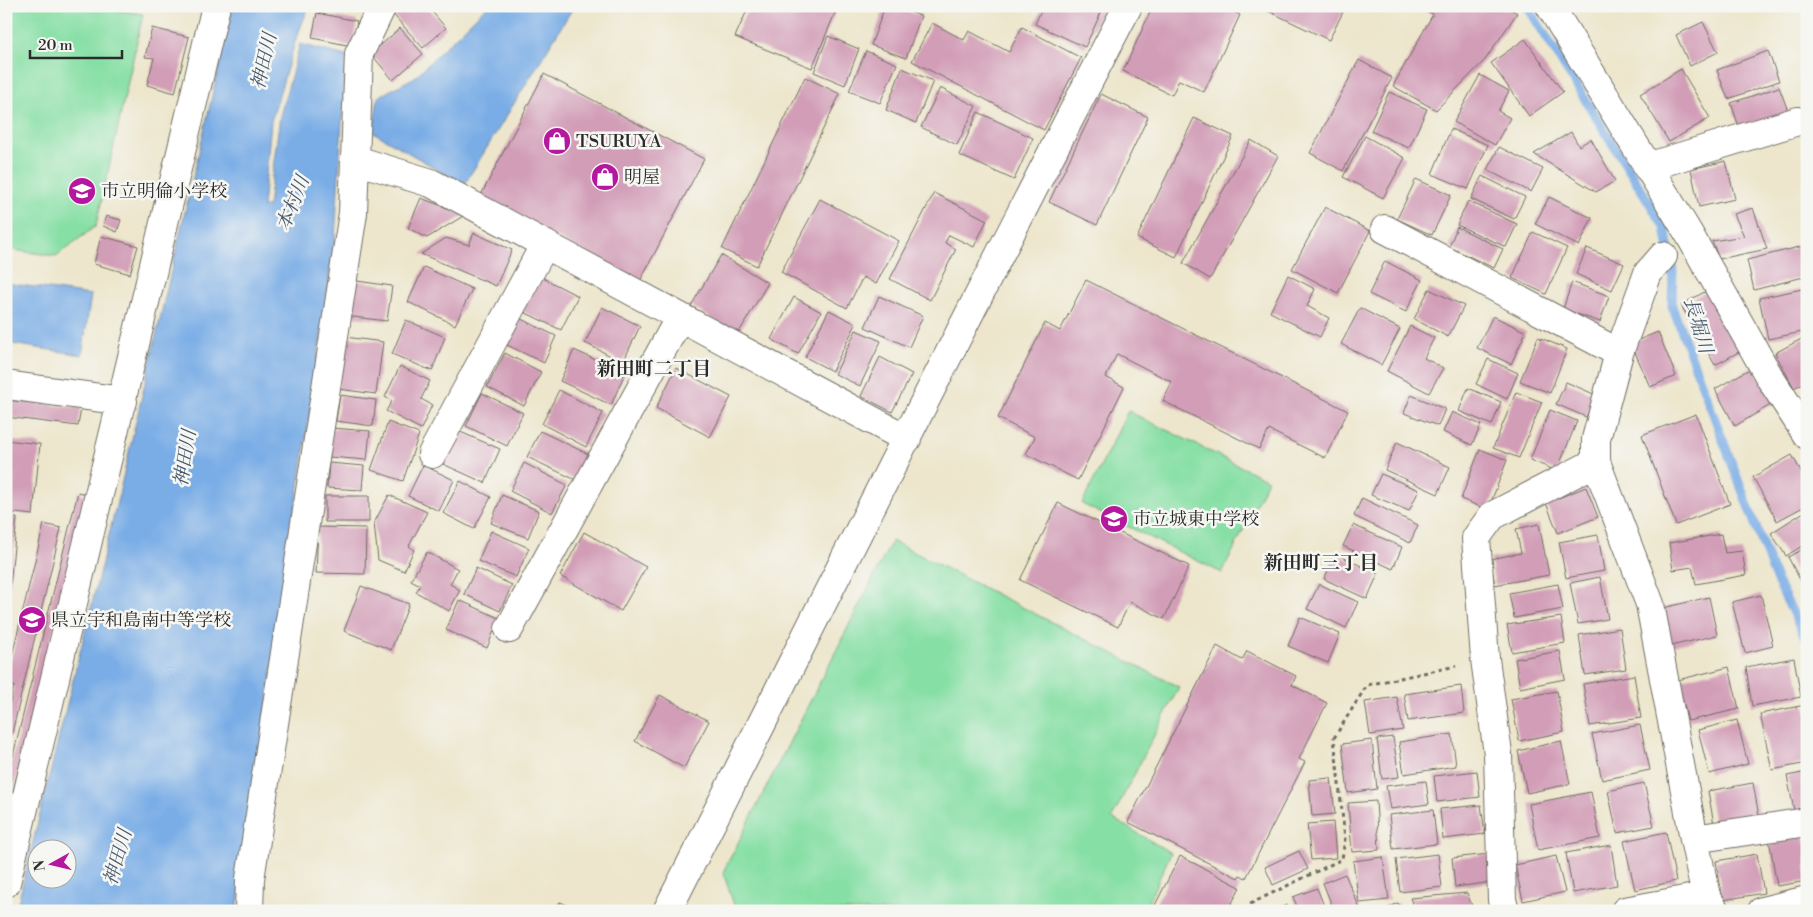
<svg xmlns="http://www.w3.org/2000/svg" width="1813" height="917" viewBox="0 0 1813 917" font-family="'Libre Bodoni','Noto Serif JP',serif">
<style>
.green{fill:#86dfa4;stroke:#588568}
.water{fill:#7aade6;stroke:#526c88;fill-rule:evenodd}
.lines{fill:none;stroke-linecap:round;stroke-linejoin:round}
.stream{stroke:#7aade6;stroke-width:9}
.building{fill:#d29eb7}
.minor-casing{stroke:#6f6c63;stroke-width:30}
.path{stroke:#6f6c63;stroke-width:3;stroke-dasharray:4 4;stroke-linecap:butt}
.minor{stroke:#fff;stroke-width:28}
.labels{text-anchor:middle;stroke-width:5;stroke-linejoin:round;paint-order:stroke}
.poi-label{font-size:18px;fill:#2b2b2b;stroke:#f6f6f2;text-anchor:start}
.water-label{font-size:19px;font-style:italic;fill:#47586c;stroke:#f6f6f2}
.neighbourhood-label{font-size:19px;font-weight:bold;fill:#2b2b2b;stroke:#f6f6f2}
</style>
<rect width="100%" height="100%" fill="#f6f6f2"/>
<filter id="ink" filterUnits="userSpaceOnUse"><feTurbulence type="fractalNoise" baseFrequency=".02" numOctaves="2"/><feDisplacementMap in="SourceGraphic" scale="10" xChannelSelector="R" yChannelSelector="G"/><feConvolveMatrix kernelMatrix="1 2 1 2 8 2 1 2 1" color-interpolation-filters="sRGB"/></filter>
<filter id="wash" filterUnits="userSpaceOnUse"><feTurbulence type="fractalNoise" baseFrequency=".0096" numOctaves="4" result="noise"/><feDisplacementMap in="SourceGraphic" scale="20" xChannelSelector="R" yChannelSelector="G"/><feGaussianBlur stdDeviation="1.12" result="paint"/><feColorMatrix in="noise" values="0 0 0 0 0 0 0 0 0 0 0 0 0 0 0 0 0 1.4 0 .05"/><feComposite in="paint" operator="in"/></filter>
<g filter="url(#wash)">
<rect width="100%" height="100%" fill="#ede6cc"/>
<path class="green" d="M6 6H87L143 14 96 226 56 256 6 249Z
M1128 411 1268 480 1222 573 1082 504Z
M892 541 1179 687 1112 818 1171 853 1144 911H736L723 872Z"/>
<path class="water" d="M233 6H309L296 39 271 121 263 207 268 206 280 116 300 44 346 56 335 239 237 911H16L120 490ZM38 850H68V880H38Z
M487 6H574L464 185 373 132 378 97 415 77Z
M6 283 91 295 82 355 6 343Z"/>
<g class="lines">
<path class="stream" d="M1527 6 1665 228 1673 271 1672 306 1775 577 1807 641"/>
</g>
<g id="blocks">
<path class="building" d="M395 6H427L446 28 423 48 390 11Z
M749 6H838L812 68 735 37Z
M885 6H894L921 16 906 58 871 45Z
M1043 6H1104L1085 47 1035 24Z
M1153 6H1222L1240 15 1204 92 1179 80 1172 95 1123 71Z
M1258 6H1346L1329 40Z
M1413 6H1506L1517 13 1485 60 1436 110 1393 86 1433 14Z
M317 13 357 21 352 46 312 38Z
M1703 22 1718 52 1690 66 1676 35Z
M932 23 964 40 969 31 1009 52 1022 27 1081 58 1044 130 912 61Z
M152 28 189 37 175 93 147 85 154 58 145 57Z
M400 28 423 54 393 80 371 54Z
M828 36 859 49 845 85 814 72Z
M1525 39 1563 92 1529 116 1491 63Z
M866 51 897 64 880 103 849 91Z
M1768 51 1779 81 1728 99 1717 70Z
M1359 60 1392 78 1343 171 1310 153Z
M902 68 933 81 916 123 886 110Z
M1681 69 1710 118 1669 142 1640 94Z
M544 74 704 159 640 281 480 197Z
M1480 75 1509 91 1498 111 1510 118 1495 145 1454 122Z
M1807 76V94L1800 79Z
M805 77 840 94 757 266 722 249Z
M1779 87 1790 116 1741 133 1731 103Z
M940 88 976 106 957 145 921 127Z
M1389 92 1427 109 1409 148 1371 131Z
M1101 94 1148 117 1097 225 1049 202Z
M978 112 1033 138 1014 180 959 155Z
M1194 118 1233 136 1176 257 1137 238Z
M1451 129 1488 145 1468 189 1432 174Z
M1571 132 1579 146 1591 139 1615 181 1596 192 1534 154Z
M1365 136 1405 158 1383 198 1343 177Z
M1251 140 1278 156 1210 279 1183 263Z
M1499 147 1543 169 1531 192 1487 170Z
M1726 161 1735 199 1699 207 1691 169Z
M1482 176 1525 197 1514 219 1471 199Z
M1416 179 1451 195 1432 235 1397 219Z
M934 193 987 220 974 247 949 235 945 243 956 249 930 300 890 279Z
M1549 197 1592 218 1579 246 1535 224Z
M421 198 465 215 427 238 408 228Z
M820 199 899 241 876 284 863 277 847 308 781 272Z
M1468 201 1517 224 1506 247 1457 225Z
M1325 207 1370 231 1338 293 1292 269Z
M1753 208 1767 249 1719 259 1712 241 1744 236 1734 214Z
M106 216 121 220 117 232 103 226Z
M1457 227 1503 249 1494 268 1449 247Z
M1533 232 1567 248 1546 294 1512 278Z
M474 233 512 250 496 286 421 254 446 238 469 245Z
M101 236 138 246 130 274 94 264Z
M1803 246 1807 262V276L1754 290 1747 260Z
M1587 248 1624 264 1612 290 1576 274Z
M721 255 768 283 738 334 691 306Z
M1385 261 1422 280 1406 312 1369 294Z
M424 267 472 289 455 325 408 302Z
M1288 275 1315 289 1307 306 1329 318 1320 337 1270 312Z
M539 276 578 296 561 330 522 311Z
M350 280 392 286 387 321 345 316Z
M1086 280 1348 411 1325 458 1269 430 1259 449 1163 401 1172 382 1117 354 1106 377 1124 387 1078 480 1026 454 1035 437 998 418 1045 323 1060 331Z
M1572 282 1609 296 1600 322 1563 309Z
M1807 288V331L1768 339 1759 298Z
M1429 289 1464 306 1448 337 1414 319Z
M1710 289 1744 349 1715 365 1681 305Z
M879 296 923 316 909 347 865 327Z
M794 297 821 312 798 354 771 339Z
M602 307 640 326 623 362 585 343Z
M1360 308 1400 329 1381 365 1341 344Z
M829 310 856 324 832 371 805 357Z
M1493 316 1526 332 1511 364 1477 348Z
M519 318 556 336 544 363 507 345Z
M406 320 445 337 432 371 392 354Z
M1410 326 1434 338 1424 358 1443 368 1429 393 1387 371Z
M856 330 881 341 860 386 835 374Z
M1658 332 1676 376 1650 387 1631 343Z
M1807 336V360L1805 361 1807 365V381L1794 388 1775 353Z
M345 337 383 342 376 394 338 389Z
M1538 337 1567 349 1550 393 1520 381Z
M574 350 625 373 611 405 560 381Z
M505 353 541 372 524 406 487 387Z
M880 357 912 374 892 412 861 396Z
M1488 359 1518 373 1507 399 1476 384Z
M400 366 430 381 421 399 432 405 421 429 386 411 392 401 385 397Z
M1753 367 1774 403 1735 426 1715 389Z
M676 368 731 397 710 437 656 408Z
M1566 382 1596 395 1586 417 1556 404Z
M1468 388 1501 402 1492 425 1459 411Z
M559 390 603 413 586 447 542 424Z
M1516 392 1542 402 1519 458 1493 448Z
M482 393 523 413 507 446 466 426Z
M340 395 376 400 373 426 336 421Z
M1411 395 1445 409 1438 426 1404 413Z
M6 400 81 408 78 426 6 417Z
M1550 410 1577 421 1557 471 1530 460Z
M1452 412 1481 425 1472 445 1443 432Z
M1696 414 1730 504 1676 525 1642 435Z
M388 422 419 434 403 481 371 470Z
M331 428 370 431 367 460 329 457Z
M458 431 500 449 485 483 443 464Z
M540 431 588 454 576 480 527 457Z
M6 440 40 444 33 515 6 512Z
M1397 442 1450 467 1438 494 1385 470Z
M1480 449 1507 460 1488 510 1461 499Z
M1792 455 1807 483V505L1777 521 1753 477Z
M329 463 364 466 362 490 327 488Z
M524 463 567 485 552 513 510 491Z
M423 465 454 480 439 511 408 496Z
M1381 474 1419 490 1409 511 1371 495Z
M460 481 491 497 474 529 443 513Z
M1586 487 1598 517 1558 533 1546 503Z
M78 492 87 495 6 819V784Z
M389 495 427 512 409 546 414 550 404 571 378 560 374 523Z
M502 495 539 511 528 538 491 523Z
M325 496H369V522H325Z
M1362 498 1418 525 1410 543 1354 516Z
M1058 503 1189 566 1164 619 1130 602 1118 627 1020 580Z
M1807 510V543L1786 556 1771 533Z
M6 517 17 518 8 605H6Z
M44 524 61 528 11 737 6 735V717L14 686 6 684V680Z
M1539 524 1549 575 1495 585 1490 559 1521 553 1516 529Z
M1353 525 1402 547 1393 569 1343 546Z
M318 527 366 528 365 574 316 573Z
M491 531 529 548 516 577 478 561Z
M584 532 646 567 621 611 560 576Z
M1721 534 1725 553 1742 551 1746 575 1696 584 1692 567 1673 570 1669 543Z
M1598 535 1604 571 1566 578 1559 542Z
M1807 547V588L1805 589 1788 557Z
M427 552 458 569 450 584 460 590 449 611 416 592 420 585 411 580Z
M1336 554 1378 574 1367 599 1324 579Z
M476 568 512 585 500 611 464 594Z
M1600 577 1608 619 1578 624 1570 583Z
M1319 584 1358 602 1346 628 1307 609Z
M1558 584 1563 609 1514 618 1509 593Z
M361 586 409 604 391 650 344 631Z
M1761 595 1773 646 1745 653 1732 602Z
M1709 597 1717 635 1671 646 1663 608Z
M459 600 499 618 487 648 446 630Z
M1300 617 1340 634 1328 663 1288 646Z
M1561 617 1565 643 1512 652 1507 625Z
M1620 628 1626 669 1585 675 1579 635Z
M1217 646 1242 660 1247 651 1296 676 1292 685 1327 703 1299 759 1305 762 1246 878 1240 875 1238 878 1128 822Z
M1560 651 1565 679 1520 688 1515 659Z
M1794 658 1801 697 1752 706 1746 667Z
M1729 667 1739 709 1688 721 1678 680Z
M1634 675 1641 718 1590 726 1583 684Z
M1461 686 1464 713 1408 721 1404 694Z
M1557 691 1564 732 1519 741 1511 699Z
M660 695 709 721 684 768 635 741Z
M1397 697 1403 730 1370 735 1365 702Z
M1805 705 1807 714V763L1772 770 1760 714Z
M1737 720 1748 764 1709 774 1698 730Z
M1640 725 1650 770 1602 780 1592 734Z
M1452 734 1456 766 1404 774 1399 742Z
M1393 737 1399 777 1382 779 1377 739Z
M1372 740 1377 789 1348 793 1342 744Z
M1561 741 1570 784 1527 793 1518 751Z
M1477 771 1480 797 1437 802 1434 776Z
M1807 772V807L1794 810 1787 776Z
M1331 778 1335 814 1312 816 1309 780Z
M1426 781 1429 804 1390 809 1386 786Z
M1644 783 1654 826 1617 833 1608 791Z
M1753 783 1760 822 1715 830 1708 791Z
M1591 792 1600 838 1538 850 1529 804Z
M1376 801 1379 850 1352 852 1348 803Z
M1481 805 1485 834 1443 839 1440 809Z
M1433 810 1437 844 1393 849 1389 815Z
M1333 822 1336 858 1311 860 1307 824Z
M1666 832 1676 881 1635 890 1624 841Z
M1805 833 1807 881 1777 886 1769 839Z
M1611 845 1617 885 1573 893 1566 853Z
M1299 851 1308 869 1273 885 1265 867Z
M1438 854 1442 887 1400 892 1396 859Z
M1490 854 1493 882 1455 887 1452 858Z
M1757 854 1764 893 1723 900 1716 861Z
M1180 856 1240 887 1228 911H1152Z
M1556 856 1565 892 1523 901 1515 865Z
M1383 857 1389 900 1359 903 1353 861Z
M1345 874 1361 911H1334L1323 883Z
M1317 888 1326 911H1299L1293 897Z
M1467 893 1474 911H1415L1410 898Z
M560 902 581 911H556Z
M1398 903 1402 911H1382Z
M1287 905 1289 911H1273Z"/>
</g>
</g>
<g filter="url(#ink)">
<use href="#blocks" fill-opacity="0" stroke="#6f6c63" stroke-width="1"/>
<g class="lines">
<defs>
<path id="minor" d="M1550 6 1689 234 1770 378 1807 435
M356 160 431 183 907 439
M1647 167 1798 121
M1385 229 1619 353
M1663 256 1648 273 1619 353 1596 439V462L1650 604 1694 839 1807 822
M6 385 123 401
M432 454 545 244
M509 629 680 317
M1694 839 1706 896 1715 911
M6 883 216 6
M249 911 250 879 353 213 359 54 382 6
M667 911C820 609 971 306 1128 6
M1505 911 1502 900 1498 754 1485 659 1476 538 1492 516 1596 462
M1625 911 1706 896
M1762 911 1807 900"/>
</defs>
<use href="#minor" class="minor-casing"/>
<path class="path" d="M1250 904 1342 859 1345 839 1334 738 1367 685 1456 666"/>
<use href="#minor" class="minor"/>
</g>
</g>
<defs>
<symbol id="shop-disc" viewBox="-11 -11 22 22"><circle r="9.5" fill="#b5179e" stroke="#f6f6f2"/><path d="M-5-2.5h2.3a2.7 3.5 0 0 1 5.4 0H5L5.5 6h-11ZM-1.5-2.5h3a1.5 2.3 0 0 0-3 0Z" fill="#fff"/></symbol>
<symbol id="school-disc" viewBox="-11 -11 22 22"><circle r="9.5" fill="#b5179e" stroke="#f6f6f2"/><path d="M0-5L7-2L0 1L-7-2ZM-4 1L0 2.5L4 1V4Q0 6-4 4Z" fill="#fff"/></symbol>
</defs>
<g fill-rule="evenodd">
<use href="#shop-disc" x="541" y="125" width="32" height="32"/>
<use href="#shop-disc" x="589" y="161" width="32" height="32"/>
<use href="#school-disc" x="66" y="175" width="32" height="32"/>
<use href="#school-disc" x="1098" y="503" width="32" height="32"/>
<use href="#school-disc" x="16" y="604" width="32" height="32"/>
</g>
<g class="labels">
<g class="poi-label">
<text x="576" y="147">TSURUYA</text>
<text x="624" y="183">明屋</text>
<text x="101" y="197">市立明倫小学校</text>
<text x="1133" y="525">市立城東中学校</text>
<text x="51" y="626">県立宇和島南中等学校</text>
</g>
<g class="water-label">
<text transform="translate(263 61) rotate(-77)" y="7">神田川</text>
<text transform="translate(292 203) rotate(-68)" y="7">本村川</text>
<text transform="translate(1699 325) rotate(73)" y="7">長堀川</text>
<text transform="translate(184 458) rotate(-81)" y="7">神田川</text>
<text transform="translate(117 857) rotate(-74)" y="7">神田川</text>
</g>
<g class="neighbourhood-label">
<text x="654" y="375">新田町二丁目</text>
<text x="1321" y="569">新田町三丁目</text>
</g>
</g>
<rect width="1813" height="917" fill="none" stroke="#f6f6f2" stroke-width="25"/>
<g transform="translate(52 864) rotate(262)"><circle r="24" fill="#f6f6f2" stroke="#a5a5a2"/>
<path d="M0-4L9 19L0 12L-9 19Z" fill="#b5179e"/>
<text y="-8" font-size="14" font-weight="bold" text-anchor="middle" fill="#2b2b2b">N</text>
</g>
<path d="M30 50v8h92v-8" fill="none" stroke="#2b2b2b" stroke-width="2.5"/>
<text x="38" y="50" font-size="15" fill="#2b2b2b" stroke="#f6f6f2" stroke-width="4" paint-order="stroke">20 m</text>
</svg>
